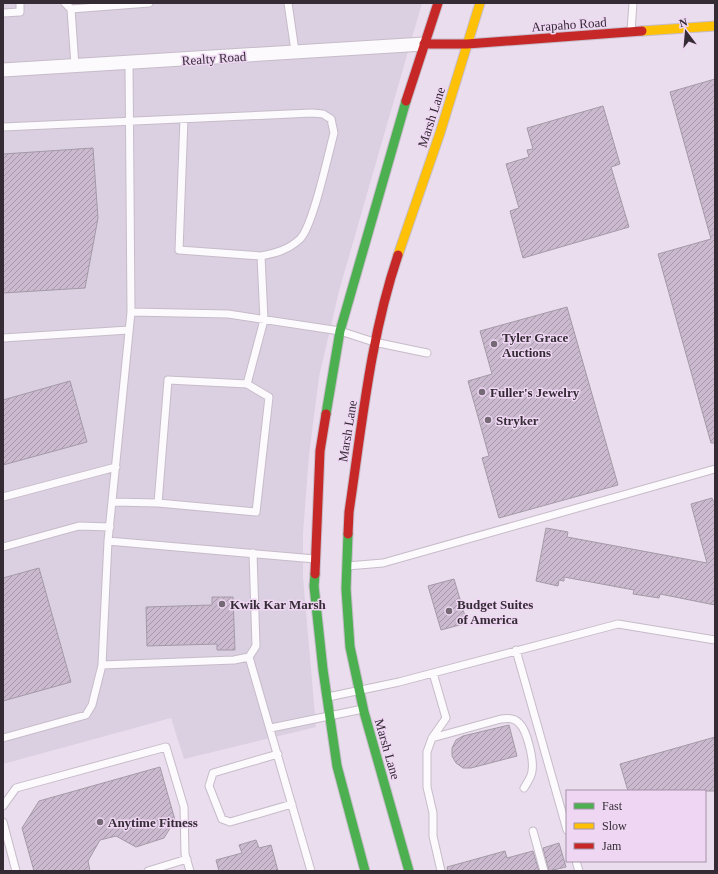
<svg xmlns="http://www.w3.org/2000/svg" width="718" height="874" viewBox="0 0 718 874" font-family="Georgia,serif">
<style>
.industrial{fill:#dbcfe2}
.building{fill:url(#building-hatch);stroke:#a49aa7}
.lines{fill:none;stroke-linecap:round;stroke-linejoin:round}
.lane-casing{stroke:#c6bcc9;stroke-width:9}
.street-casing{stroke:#c6bcc9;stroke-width:15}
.fast-casing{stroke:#c6bcc9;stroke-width:11}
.slow-casing{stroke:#c6bcc9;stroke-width:11}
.jam-casing{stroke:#c6bcc9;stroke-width:11}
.lane{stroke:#fcfafc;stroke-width:7}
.street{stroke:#fcfafc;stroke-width:13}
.fast{stroke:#4caf50;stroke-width:9}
.slow{stroke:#ffc107;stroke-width:9}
.jam{stroke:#c62828;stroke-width:9}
.poi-dot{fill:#746975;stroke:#efd7f3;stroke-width:1.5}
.labels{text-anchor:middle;stroke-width:3;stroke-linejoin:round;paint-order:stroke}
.street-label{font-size:13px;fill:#342b35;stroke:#efd7f3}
.poi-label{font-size:13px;font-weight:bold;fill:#342b35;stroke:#efd7f3;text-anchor:start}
</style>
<defs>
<pattern id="building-hatch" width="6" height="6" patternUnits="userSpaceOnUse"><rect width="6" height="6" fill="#cbbacf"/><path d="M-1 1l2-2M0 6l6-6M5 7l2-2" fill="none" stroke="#a697a9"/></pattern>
</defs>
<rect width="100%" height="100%" fill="#eadded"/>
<path class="industrial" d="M3 3H422L339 291 319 377 309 455 303 533V577L316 727 184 759 171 718 3 764Z"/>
<path class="building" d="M715 79V443H711L658 254 711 239 670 92Z
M603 106 620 164 611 167 629 227 523 258 510 211 519 208 506 164 529 157 527 150 533 149 527 128Z
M93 148 98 218 85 288 3 293V154Z
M567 307 618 485 499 518 482 458 489 456 468 381 492 374 480 331Z
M70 381 87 442 3 465V400Z
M712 498 713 501H715V605L660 594 659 598 633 594 634 590 564 577V581L559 580 558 586 536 581 546 528 568 532 567 537 707 563 691 504Z
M39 568 71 682 3 701V578Z
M454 579 467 623 441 630 428 586Z
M212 597H233L235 650H217V644L147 646 146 607 212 605Z
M509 725 517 756 471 768H463L456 763 452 756V748L456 740 463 736Z
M715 737V791H628L620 764Z
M160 767 175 820 164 838 136 847 116 836 100 840 88 861 90 871H34L22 828 39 801Z
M256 840 259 848 271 845 278 871H219L216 860 242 853 239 845Z
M559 843 566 867 549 871 543 848Z
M505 851 507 858 533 851 539 871H448L447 867Z"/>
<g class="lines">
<defs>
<path id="lane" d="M65 3 71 9 149 3
M288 3 295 51
M71 9 75 66
M3 13 20 12V3
M631 31 633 3
M129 63 131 312 228 314 340 331 374 342 427 353
M184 119 179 250 261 256
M3 127 312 113 323 114 331 119 334 133C328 155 313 226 300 239 288 250 276 253 261 256L264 320 247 384 269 397 256 512 158 503 112 502
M131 312 108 541 315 559
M3 338 129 330
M3 497 116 467
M158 503 168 380 247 384
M3 547 79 526 110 527
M347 566 383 563 715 469
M516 650 567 830
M249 657 311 871
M102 665 234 660 249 657 256 646 253 553
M433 673 446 718 432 738 427 752V787L433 813V836L441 871
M328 697 399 682 618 624 715 640
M271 728 363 709
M3 738 86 715 92 705 102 665 108 541
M432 738 501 719C507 718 515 718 519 723 527 730 534 760 532 771 532 776 527 783 524 788
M278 754 213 773 209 786 222 819 230 822 292 804
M3 806 16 788 166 747 184 807 185 854 190 871
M3 822 16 871
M533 831 544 871
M576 861 579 871
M148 871 187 859"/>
<path id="street" d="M3 70 424 44"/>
<path id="fast" d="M326 414 340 331 406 101
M348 534 346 589 350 647 364 712 409 871
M315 574 314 586 323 670 337 766 365 871"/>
<path id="slow" d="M642 31 715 26
M398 255 440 133 480 3"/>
<path id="jam" d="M424 44H467L642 31
M406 101 438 3
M348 534 349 512C362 425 370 338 398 255
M315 574 320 451 326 414"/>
</defs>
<use href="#lane" class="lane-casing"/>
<use href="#street" class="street-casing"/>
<use href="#fast" class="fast-casing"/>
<use href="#slow" class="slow-casing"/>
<use href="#jam" class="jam-casing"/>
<use href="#lane" class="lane"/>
<use href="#street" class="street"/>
<use href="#fast" class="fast"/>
<use href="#slow" class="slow"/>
<use href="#jam" class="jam"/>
</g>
<g class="poi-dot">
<circle cx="494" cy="344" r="4"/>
<circle cx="482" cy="392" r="4"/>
<circle cx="488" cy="420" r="4"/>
<circle cx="222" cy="604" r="4"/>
<circle cx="449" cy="611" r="4"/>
<circle cx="100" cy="822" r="4"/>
</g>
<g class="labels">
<g class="street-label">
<text transform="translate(569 24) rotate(-4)" y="5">Arapaho Road</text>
<text transform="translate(214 58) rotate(-4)" y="5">Realty Road</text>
<text transform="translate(431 117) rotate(-72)" y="5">Marsh Lane</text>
<text transform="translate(347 431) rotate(-81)" y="5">Marsh Lane</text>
<text transform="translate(388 749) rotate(74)" y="5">Marsh Lane</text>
</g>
<g class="poi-label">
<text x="502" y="342">Tyler Grace<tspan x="502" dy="15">Auctions</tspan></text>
<text x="490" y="397">Fuller's Jewelry</text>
<text x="496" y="425">Stryker</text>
<text x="230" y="609">Kwik Kar Marsh</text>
<text x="457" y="609">Budget Suites<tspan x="457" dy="15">of America</tspan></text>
<text x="108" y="827">Anytime Fitness</text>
</g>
</g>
<rect width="718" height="874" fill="none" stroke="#342b35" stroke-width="8"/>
<rect x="566" y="790" width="140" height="72" fill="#efd7f3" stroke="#a492a7"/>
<rect x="574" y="803" width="20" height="6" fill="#4caf50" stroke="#a492a7"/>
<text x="602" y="810" font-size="12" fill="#342b35">Fast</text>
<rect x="574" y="823" width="20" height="6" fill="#ffc107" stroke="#a492a7"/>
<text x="602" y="830" font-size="12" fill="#342b35">Slow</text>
<rect x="574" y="843" width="20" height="6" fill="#c62828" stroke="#a492a7"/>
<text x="602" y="850" font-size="12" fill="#342b35">Jam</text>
<g transform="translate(686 32) rotate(344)" stroke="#efd7f3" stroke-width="3" paint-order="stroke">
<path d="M0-3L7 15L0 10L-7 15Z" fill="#342b35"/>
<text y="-6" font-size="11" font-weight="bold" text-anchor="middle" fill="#342b35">N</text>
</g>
</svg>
